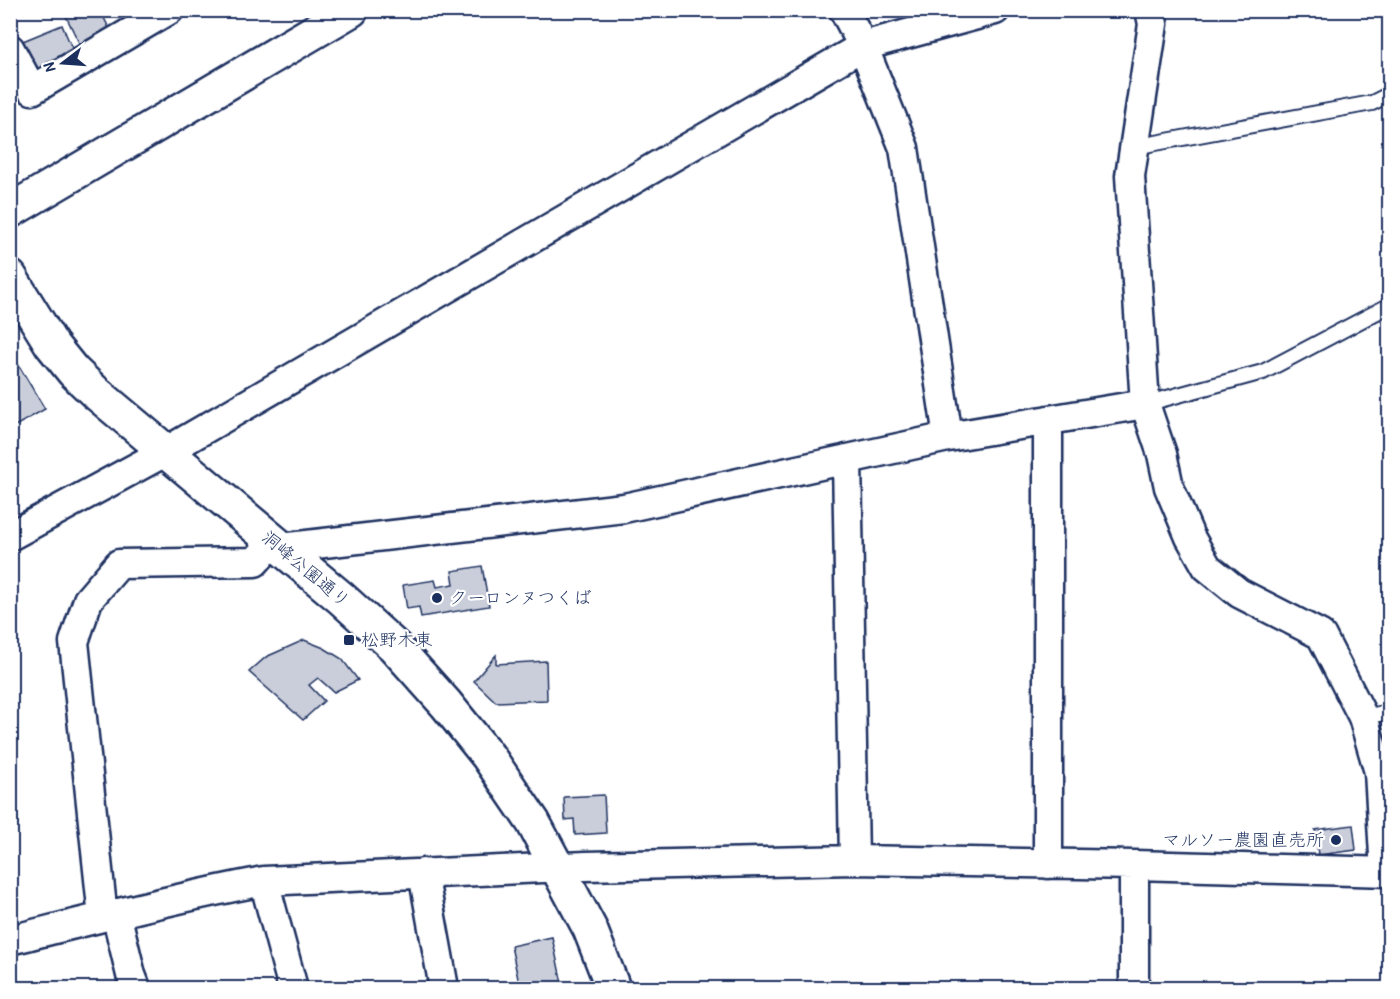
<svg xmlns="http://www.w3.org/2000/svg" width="1400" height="999" viewBox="0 0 1400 999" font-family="'Patrick Hand','Klee One',sans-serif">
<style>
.building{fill:#caceda;stroke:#1b2f5e;stroke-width:1.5}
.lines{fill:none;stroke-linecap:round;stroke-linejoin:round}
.lane-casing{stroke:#1b2f5e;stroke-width:18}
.street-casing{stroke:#1b2f5e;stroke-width:33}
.secondary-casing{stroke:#1b2f5e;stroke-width:38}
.lane{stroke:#fff;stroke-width:14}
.street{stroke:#fff;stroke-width:28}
.secondary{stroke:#fff;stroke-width:33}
.poi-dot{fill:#1b2f5e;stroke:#fff;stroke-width:2}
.labels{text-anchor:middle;stroke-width:4.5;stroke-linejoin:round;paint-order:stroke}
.street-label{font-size:18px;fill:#1b2f5e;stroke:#fff}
.poi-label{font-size:18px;fill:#1b2f5e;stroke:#fff;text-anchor:start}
</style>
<rect width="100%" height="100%" fill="#fff"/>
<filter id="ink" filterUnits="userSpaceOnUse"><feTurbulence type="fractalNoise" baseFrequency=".0167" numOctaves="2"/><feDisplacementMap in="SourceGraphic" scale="12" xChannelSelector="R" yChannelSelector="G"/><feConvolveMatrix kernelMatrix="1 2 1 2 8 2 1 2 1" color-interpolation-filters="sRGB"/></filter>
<g filter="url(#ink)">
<path class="building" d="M63 10H100L111 32 81 47Z
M62 25 75 55 36 71 23 41Z
M10 351 45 409 10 429Z
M482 566 489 606 421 617 419 607 407 609 403 585 435 580 437 587 454 584 452 571Z
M304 640 324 648 342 659 358 680 334 692 318 678 309 685 324 701 303 720 249 672 266 657Z
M496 655V664L546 661 547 700 496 702 474 681Z
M604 795 606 833 575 835 574 819 565 820 564 797Z
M1353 825 1356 850 1318 855 1315 830Z
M552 937 563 988H520L511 946Z"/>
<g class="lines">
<defs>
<path id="lane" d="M1134 147 1372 103 1390 94
M1145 404 1263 372 1390 305
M1363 717 1390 712"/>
<path id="street" d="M844 10 863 46 904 148 948 437
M10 49 32 90 169 10
M1145 404 1162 454 1169 487 1190 537 1207 567 1239 593 1321 635 1363 717 1379 772 1385 872
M1048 420V864
M847 459 854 860
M10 536 165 452 863 46 995 10
M281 548 624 508 948 437 1145 404 1130 176 1153 24 1150 10
M423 873 444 988
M264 881 293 988
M116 913 131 975 136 988
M103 917 74 642 88 600 119 564 255 562 273 542
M10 940C95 919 179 897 264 881L586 866 854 860 1134 865 1390 872
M1134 988V865"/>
<path id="secondary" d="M10 211 351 10
M10 277 52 345 73 371 95 392 341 598 394 646 446 704 488 756 533 822 590 929 613 988"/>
</defs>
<use href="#lane" class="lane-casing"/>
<use href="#street" class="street-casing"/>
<use href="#secondary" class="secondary-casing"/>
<use href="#lane" class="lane"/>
<use href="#street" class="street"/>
<use href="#secondary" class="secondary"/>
</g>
</g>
<g class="poi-dot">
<circle cx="437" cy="598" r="6"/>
<rect x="343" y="634" width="12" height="12" rx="3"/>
<circle cx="1336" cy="840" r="6"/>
</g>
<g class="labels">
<g class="street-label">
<text transform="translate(306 569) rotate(40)" y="6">洞峰公園通り</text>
</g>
<g class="poi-label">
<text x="449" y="604">クーロンヌつくば</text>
<text x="361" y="646">松野木東</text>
<text x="1324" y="846" text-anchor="end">マルソー農園直売所</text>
</g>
</g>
<rect width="1400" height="999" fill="none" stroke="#fff" stroke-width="36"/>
<rect x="18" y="18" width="1364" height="963" fill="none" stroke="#1b2f5e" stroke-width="2" filter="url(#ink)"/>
<g transform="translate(63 63) rotate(253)" stroke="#ffffff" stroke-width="4.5" paint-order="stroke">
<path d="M0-4.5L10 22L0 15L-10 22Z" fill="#1b2f5e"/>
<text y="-9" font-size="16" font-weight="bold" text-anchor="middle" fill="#1b2f5e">N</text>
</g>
</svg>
